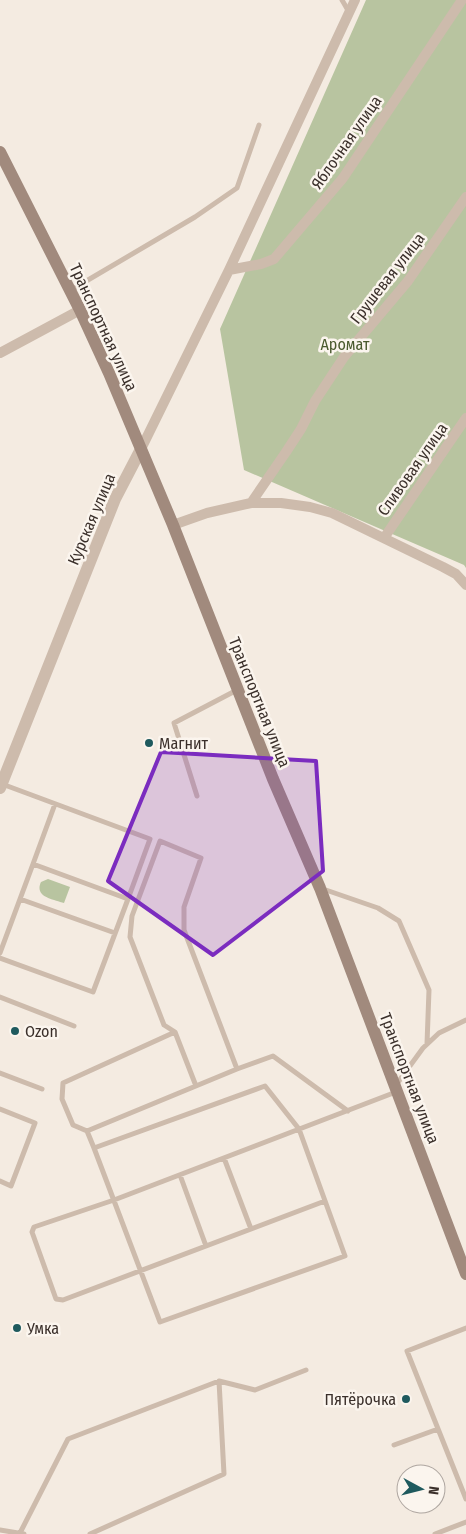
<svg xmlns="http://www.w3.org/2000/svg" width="466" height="1534" viewBox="0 0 466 1534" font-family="'Fira Sans Condensed',sans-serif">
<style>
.green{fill:#b8c4a0}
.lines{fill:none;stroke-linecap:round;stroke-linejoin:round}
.service{stroke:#cdbbac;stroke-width:5}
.minor{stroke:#cdbbac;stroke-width:10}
.tertiary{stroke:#cdbbac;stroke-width:12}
.secondary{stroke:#a18a7d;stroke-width:12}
.marked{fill:#7b2cbf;fill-opacity:0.2;stroke:#7b2cbf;stroke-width:4;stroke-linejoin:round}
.poi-dot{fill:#1f5a5e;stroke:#fbf5ee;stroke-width:2}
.labels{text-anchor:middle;stroke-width:5;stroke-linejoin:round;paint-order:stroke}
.street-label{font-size:16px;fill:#3b302b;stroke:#fbf5ee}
.park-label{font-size:16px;fill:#4a5a2e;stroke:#fbf5ee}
.poi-label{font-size:16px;fill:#3b302b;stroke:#fbf5ee;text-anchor:start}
</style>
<rect width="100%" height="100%" fill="#f4ebe1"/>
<path class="green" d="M366 0H466V568L464 565 244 470 220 329Z
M48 879 70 887 64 903C53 899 34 897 41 882Z"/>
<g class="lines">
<path class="service" d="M342 0 349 12
M71 290 195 217 237 188 259 125
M2 784 150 839 128 899 33 864 55 804
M197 796 174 723 237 690
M323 889 378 908 399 921 429 990 427 1044
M20 899 115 933
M0 953 33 864
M0 958 93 992 128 899
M0 997 74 1026
M0 1073 42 1089
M396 1085 423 1048 439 1033 466 1020
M196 1086 175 1032 164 1025 130 937 132 916 160 841 201 858 184 907V930L237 1069
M265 1086 299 1129 345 1256 160 1322 94 1148Z
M0 1109 35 1123 11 1186 0 1181
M87 1131 237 1069 273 1056 348 1111
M94 1148 87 1131 73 1125 62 1099 63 1083 175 1032
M224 1158 251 1229
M180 1175 206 1246
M325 1201 63 1300 56 1299 32 1232 34 1227 114 1200 396 1092
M466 1328 407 1351 466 1499
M219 1381 255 1390 306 1370
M394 1445 438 1429
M0 1530 24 1534
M20 1533 68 1439 219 1381 224 1474 90 1534
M435 1534 466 1522"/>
<path class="minor" d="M229 270 261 264 274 259 343 178 462 0
M0 353 80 310
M141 449 229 270 355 0
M251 503 286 452 301 429 315 401 344 357 408 281 466 197
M173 525 207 513 251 503H281L310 507 332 513 443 567 456 574 466 585
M384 538 466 418"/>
<path class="tertiary" d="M0 788 115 499 141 449"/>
<path class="secondary" d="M0 152 80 310 109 373 173 525 273 779 320 888 466 1274"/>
</g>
<path class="marked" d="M161 752 316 761 323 871 213 955 108 881Z"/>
<g class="poi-dot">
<circle cx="149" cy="743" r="5"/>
<circle cx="15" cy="1031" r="5"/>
<circle cx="17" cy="1328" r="5"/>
<circle cx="406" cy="1399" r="5"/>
</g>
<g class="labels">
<g class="street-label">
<text transform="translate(346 142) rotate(-55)" y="6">Яблочная улица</text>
<text transform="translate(387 278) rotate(-52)" y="6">Грушевая улица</text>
<text transform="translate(104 327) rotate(65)" y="6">Транспортная улица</text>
<text transform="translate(412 469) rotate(-55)" y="6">Сливовая улица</text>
<text transform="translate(91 519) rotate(-67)" y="6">Курская улица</text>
<text transform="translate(260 702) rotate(68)" y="6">Транспортная улица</text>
<text transform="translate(410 1078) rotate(69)" y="6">Транспортная улица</text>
</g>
<g class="park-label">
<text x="345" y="350">Аромат</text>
</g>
<g class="poi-label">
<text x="159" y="749">Магнит</text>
<text x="25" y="1037">Ozon</text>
<text x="27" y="1334">Умка</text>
<text x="396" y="1405" text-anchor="end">Пятёрочка</text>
</g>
</g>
<g transform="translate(421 1489) rotate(97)"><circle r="24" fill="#fbf5ee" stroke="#aea6a0"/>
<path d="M0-4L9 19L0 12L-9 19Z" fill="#1f5a5e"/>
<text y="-8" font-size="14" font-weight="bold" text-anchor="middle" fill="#3b302b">N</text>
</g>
</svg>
